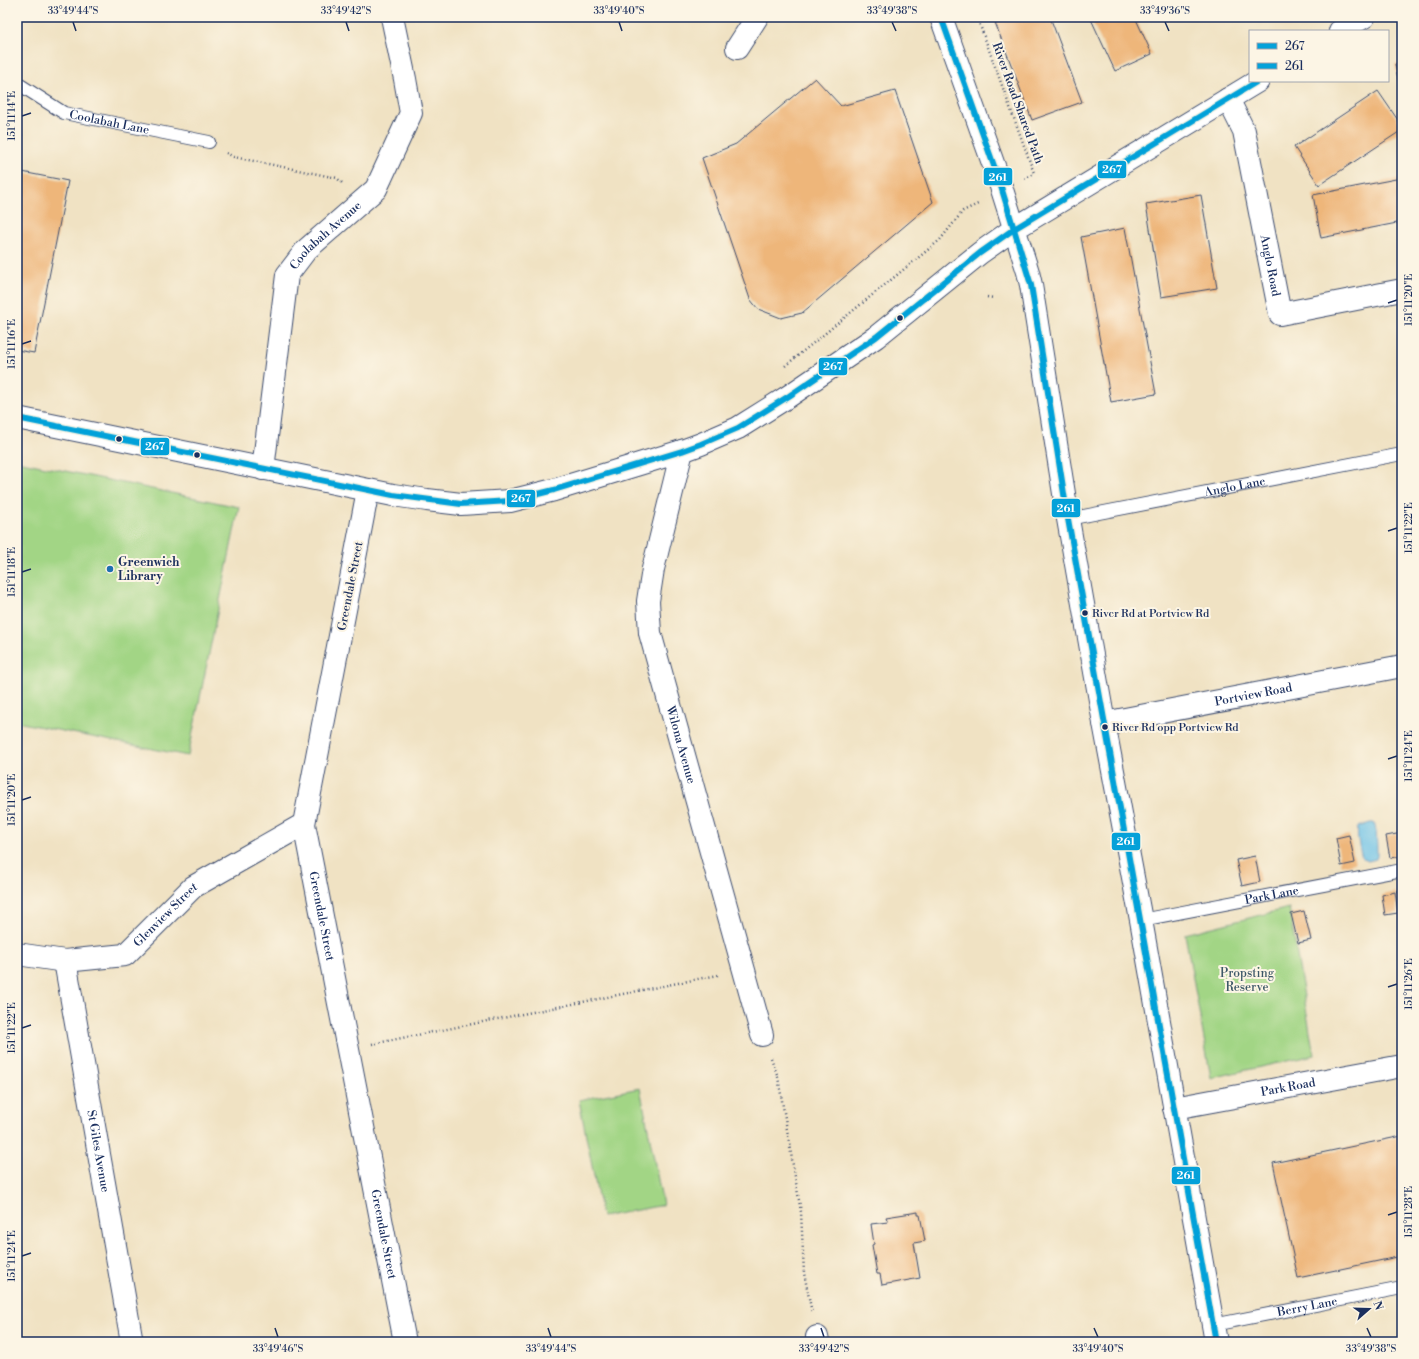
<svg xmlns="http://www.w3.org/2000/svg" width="1419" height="1359" viewBox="0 0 1419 1359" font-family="'Libre Bodoni',serif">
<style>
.green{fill:#a2d585;stroke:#5e8272}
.water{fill:#6ac1e7;stroke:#4278a2}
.building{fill:#eeb67a}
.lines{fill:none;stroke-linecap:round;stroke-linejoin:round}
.lane-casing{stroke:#3b4a6d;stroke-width:14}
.street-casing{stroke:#3b4a6d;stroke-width:24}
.secondary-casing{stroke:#3b4a6d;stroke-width:24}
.path{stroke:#3b4a6d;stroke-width:2.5;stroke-dasharray:1 3;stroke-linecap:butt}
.lane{stroke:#fff;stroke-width:12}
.street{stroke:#fff;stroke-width:22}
.secondary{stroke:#fff;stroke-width:22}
.bus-1-casing{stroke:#fcf5e5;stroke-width:9}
.bus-2-casing{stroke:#fcf5e5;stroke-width:9}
.bus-1{stroke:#04a1d9;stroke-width:6}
.bus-2{stroke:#04a1d9;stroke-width:6}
.ticks{fill:none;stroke:#1b2f5e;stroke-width:1.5}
.bus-dot{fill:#1b2f5e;stroke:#fcf5e5;stroke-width:1.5}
.poi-dot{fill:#1f6fb2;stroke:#fcf5e5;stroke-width:1.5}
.labels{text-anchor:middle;stroke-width:4;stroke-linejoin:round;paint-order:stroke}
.bus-label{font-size:11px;fill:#1b2f5e;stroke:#fcf5e5;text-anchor:start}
.street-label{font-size:12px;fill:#1b2f5e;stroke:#fcf5e5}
.poi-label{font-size:12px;font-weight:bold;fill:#1b2f5e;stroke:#fcf5e5;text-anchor:start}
.park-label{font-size:12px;fill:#3d5868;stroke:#fcf5e5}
.line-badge{stroke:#fcf5e5;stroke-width:1.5}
.badge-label{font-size:11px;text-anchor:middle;font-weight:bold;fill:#fff}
.neatline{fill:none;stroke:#1b2f5e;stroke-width:1.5}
.ticks-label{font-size:10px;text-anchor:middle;fill:#1b2f5e}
</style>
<rect width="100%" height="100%" fill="#fcf5e5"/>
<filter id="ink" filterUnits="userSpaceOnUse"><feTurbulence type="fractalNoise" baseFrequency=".025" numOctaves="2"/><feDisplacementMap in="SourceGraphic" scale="8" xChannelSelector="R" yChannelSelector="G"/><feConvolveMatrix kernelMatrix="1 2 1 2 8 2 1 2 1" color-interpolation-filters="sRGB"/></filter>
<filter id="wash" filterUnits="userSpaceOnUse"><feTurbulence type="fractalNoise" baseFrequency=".012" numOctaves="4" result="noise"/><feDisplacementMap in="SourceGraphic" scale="16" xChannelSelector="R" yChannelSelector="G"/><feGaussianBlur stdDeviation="0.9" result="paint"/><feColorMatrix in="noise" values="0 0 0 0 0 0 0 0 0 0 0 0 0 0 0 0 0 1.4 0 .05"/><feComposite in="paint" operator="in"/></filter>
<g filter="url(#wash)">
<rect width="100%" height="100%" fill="#f0e2c3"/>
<path class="green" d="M17 461 239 507 188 756 17 722Z
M1289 908 1314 1055 1211 1078 1185 934Z
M640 1088 663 1205 602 1217 579 1100Z"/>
<path class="water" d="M1370 823H1374C1377 829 1377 848 1377 856L1376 859 1368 861 1362 858C1360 851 1356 834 1358 827Z"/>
<g id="blocks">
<path class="building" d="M993 17H1050L1082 102 1032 120Z
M1090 17H1135L1152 54 1115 71Z
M1402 63V94H1401L1395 64Z
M815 78 841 106 895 91 933 202 802 313 781 318 758 309 750 299 702 158 736 144Z
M1378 91 1402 126V130L1319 185 1294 147Z
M17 133 22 134 18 156H17Z
M17 171 68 181 34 353 17 350Z
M1401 178 1402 222 1321 238 1313 195Z
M1201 195 1217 288 1161 297 1146 204Z
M1125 228 1156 394 1111 402 1081 237Z
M1402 833V856L1390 858 1386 836Z
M1349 835 1355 863 1341 866 1336 838Z
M1255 856 1260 882 1242 886 1236 860Z
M1402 890V918H1401L1397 891Z
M1395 892 1398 913 1385 915 1382 895Z
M1304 911 1311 940 1298 943 1291 914Z
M1402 1136V1256L1298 1278 1273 1163Z
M918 1212V1215H920L925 1241 914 1243 920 1278 882 1285 880 1274H877L872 1245 874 1244 871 1224 888 1222 886 1217Z"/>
</g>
</g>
<g filter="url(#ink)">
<use href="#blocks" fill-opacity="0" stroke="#3b4a6d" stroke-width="1"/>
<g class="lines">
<defs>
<g id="lane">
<path id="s1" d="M17 83 64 113 209 142"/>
<path id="s2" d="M1068 519 1402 454"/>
<path id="s3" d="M1141 920 1402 870"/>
<path id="s4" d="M1213 1325 1402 1288"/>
</g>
<g id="street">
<path d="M737 48 757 17"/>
<path id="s5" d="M1228 99 1244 131 1280 314 1402 290"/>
<path id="s6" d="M682 451 653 569 648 601 650 633 762 1035"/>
<path id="s7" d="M263 469 287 275 306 250 376 189 411 113 405 79 392 17"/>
<path id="s8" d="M368 490 304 824 405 1342"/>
<path id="s9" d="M1104 723 1402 666"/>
<path id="s10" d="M17 954 65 961 125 955 193 887 304 824"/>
<path id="s11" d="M65 961 132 1342"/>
<path id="s12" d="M1174 1108 1402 1066"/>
<path d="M817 1337 818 1342"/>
</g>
<path id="secondary" d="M941 17 999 180 1028 272 1031 285 1068 519 1104 723 1141 920 1216 1342
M1340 31 1364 17
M17 418 393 495 427 500 461 504 510 501 554 490 682 451 701 444 738 428 789 396 876 337 980 253 1014 229 1258 81"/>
</defs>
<use href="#lane" class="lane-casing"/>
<use href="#street" class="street-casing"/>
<use href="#secondary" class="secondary-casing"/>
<path class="path" d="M977 17 1034 173 1024 179
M226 153 234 157 337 178 343 184
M987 297 994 298
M785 366 940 240 963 211 980 203
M372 1044 718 975
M771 1058 778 1077 801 1212 804 1273 812 1313"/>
<use href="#lane" class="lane"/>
<use href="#street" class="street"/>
<use href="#secondary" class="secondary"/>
<defs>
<path id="bus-1" d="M17 418 393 495 461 504 510 501 554 490 682 451 701 444 738 428 789 396 876 337 980 253 1014 229 1258 81"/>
<path id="bus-2" d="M941 17 999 180 1031 285 1068 519 1216 1342"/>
</defs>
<use href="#bus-1" class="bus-1-casing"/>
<use href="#bus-2" class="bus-2-casing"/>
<use href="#bus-1" class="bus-1"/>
<use href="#bus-2" class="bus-2"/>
</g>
</g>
<path class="ticks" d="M73 22 76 31M346 22 349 31M619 22 622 31M892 22 896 31M1165 22 1169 31M22 116 31 113M1388 303 1397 300M22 344 31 341M1388 531 1397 528M22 572 31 569M1388 759 1397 756M22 800 31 797M1388 987 1397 984M22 1028 31 1025M1388 1215 1397 1212M22 1256 31 1253M275 1328 278 1337M548 1328 551 1337M821 1328 824 1337M1094 1328 1098 1337M1367 1328 1371 1337"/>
<g class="bus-dot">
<circle cx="900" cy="318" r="3.5"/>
<circle cx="119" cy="439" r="3.5"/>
<circle cx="197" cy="455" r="3.5"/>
<circle cx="1085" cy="613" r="3.5"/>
<circle cx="1105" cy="727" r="3.5"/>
</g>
<circle class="poi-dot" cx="110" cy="569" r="4"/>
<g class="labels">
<g class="bus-label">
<text x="1092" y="617">River Rd at Portview Rd</text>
<text x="1112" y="731">River Rd opp Portview Rd</text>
</g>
<g class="street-label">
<text transform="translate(1018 103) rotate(70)" y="4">River Road Shared Path</text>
<text dy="4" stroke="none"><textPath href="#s1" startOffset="102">Coolabah Lane</textPath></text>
<text dy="4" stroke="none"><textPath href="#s7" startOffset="251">Coolabah Avenue</textPath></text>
<text dy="4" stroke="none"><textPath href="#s5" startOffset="173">Anglo Road</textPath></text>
<text dy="4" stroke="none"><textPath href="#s2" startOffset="170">Anglo Lane</textPath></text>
<text transform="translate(350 586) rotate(-79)" y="4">Greendale Street</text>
<text dy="4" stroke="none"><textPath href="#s9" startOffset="152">Portview Road</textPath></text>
<text dy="4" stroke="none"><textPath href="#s6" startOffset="302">Wilona Avenue</textPath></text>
<text dy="4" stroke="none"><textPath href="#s3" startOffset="133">Park Lane</textPath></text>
<text dy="4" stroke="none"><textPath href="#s10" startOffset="166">Glenview Street</textPath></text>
<text dy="4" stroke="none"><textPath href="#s8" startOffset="434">Greendale Street</textPath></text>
<text dy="4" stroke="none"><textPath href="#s12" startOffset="116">Park Road</textPath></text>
<text dy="4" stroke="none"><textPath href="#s11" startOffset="193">St Giles Avenue</textPath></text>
<text dy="4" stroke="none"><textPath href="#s8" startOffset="758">Greendale Street</textPath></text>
<text dy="4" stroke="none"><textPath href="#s4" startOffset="96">Berry Lane</textPath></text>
</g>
<g class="poi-label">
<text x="118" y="566">Greenwich<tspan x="118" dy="14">Library</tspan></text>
</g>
<g class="park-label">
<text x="1247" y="977">Propsting<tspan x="1247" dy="14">Reserve</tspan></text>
</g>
</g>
<g class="line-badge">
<rect x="1097" y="160" width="30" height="19" rx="4" fill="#04a1d9"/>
<rect x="983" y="167" width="30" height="19" rx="4" fill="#04a1d9"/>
<rect x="818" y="357" width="30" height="19" rx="4" fill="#04a1d9"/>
<rect x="140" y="437" width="30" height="19" rx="4" fill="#04a1d9"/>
<rect x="506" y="489" width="30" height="19" rx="4" fill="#04a1d9"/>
<rect x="1051" y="498" width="30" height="20" rx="4" fill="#04a1d9"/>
<rect x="1111" y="832" width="30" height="19" rx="4" fill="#04a1d9"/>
<rect x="1171" y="1166" width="30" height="19" rx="4" fill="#04a1d9"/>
</g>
<g class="badge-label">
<text x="1112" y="173">267</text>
<text x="998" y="181">261</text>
<text x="833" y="370">267</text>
<text x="155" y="450">267</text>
<text x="521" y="502">267</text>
<text x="1066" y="512">261</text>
<text x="1126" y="845">261</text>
<text x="1186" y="1179">261</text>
</g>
<rect width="1419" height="1359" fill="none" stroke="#fcf5e5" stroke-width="44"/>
<rect x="1249" y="30" width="140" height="52" fill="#fcf5e5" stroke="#a2a6af"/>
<rect x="1257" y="43" width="20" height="6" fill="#04a1d9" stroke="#a2a6af"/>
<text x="1285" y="50" font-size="12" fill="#1b2f5e">267</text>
<rect x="1257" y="63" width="20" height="6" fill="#04a1d9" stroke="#a2a6af"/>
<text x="1285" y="70" font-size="12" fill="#1b2f5e">261</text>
<g transform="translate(1369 1309) rotate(70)" stroke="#fcf5e5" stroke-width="3" paint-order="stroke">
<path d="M0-3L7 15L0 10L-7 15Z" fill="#1b2f5e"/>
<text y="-6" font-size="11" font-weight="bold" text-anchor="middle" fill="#1b2f5e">N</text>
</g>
<rect x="22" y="22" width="1375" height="1315" class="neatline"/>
<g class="ticks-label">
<text x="73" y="14">33°49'44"S</text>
<text x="346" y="14">33°49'42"S</text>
<text x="619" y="14">33°49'40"S</text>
<text x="892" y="14">33°49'38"S</text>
<text x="1165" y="14">33°49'36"S</text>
<text transform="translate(11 116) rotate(-90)" y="4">151°11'14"E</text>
<text transform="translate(1408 300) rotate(-90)" y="4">151°11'20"E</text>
<text transform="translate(11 344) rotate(-90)" y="4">151°11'16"E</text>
<text transform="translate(1408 528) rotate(-90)" y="4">151°11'22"E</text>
<text transform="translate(11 572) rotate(-90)" y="4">151°11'18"E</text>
<text transform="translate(1408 756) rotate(-90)" y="4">151°11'24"E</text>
<text transform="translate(11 800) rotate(-90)" y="4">151°11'20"E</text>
<text transform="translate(1408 984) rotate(-90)" y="4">151°11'26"E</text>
<text transform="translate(11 1028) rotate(-90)" y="4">151°11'22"E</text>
<text transform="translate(1408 1212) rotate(-90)" y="4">151°11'28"E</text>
<text transform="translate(11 1256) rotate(-90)" y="4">151°11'24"E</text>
<text x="278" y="1352">33°49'46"S</text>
<text x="551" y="1352">33°49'44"S</text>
<text x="824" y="1352">33°49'42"S</text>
<text x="1098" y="1352">33°49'40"S</text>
<text x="1371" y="1352">33°49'38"S</text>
</g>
</svg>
